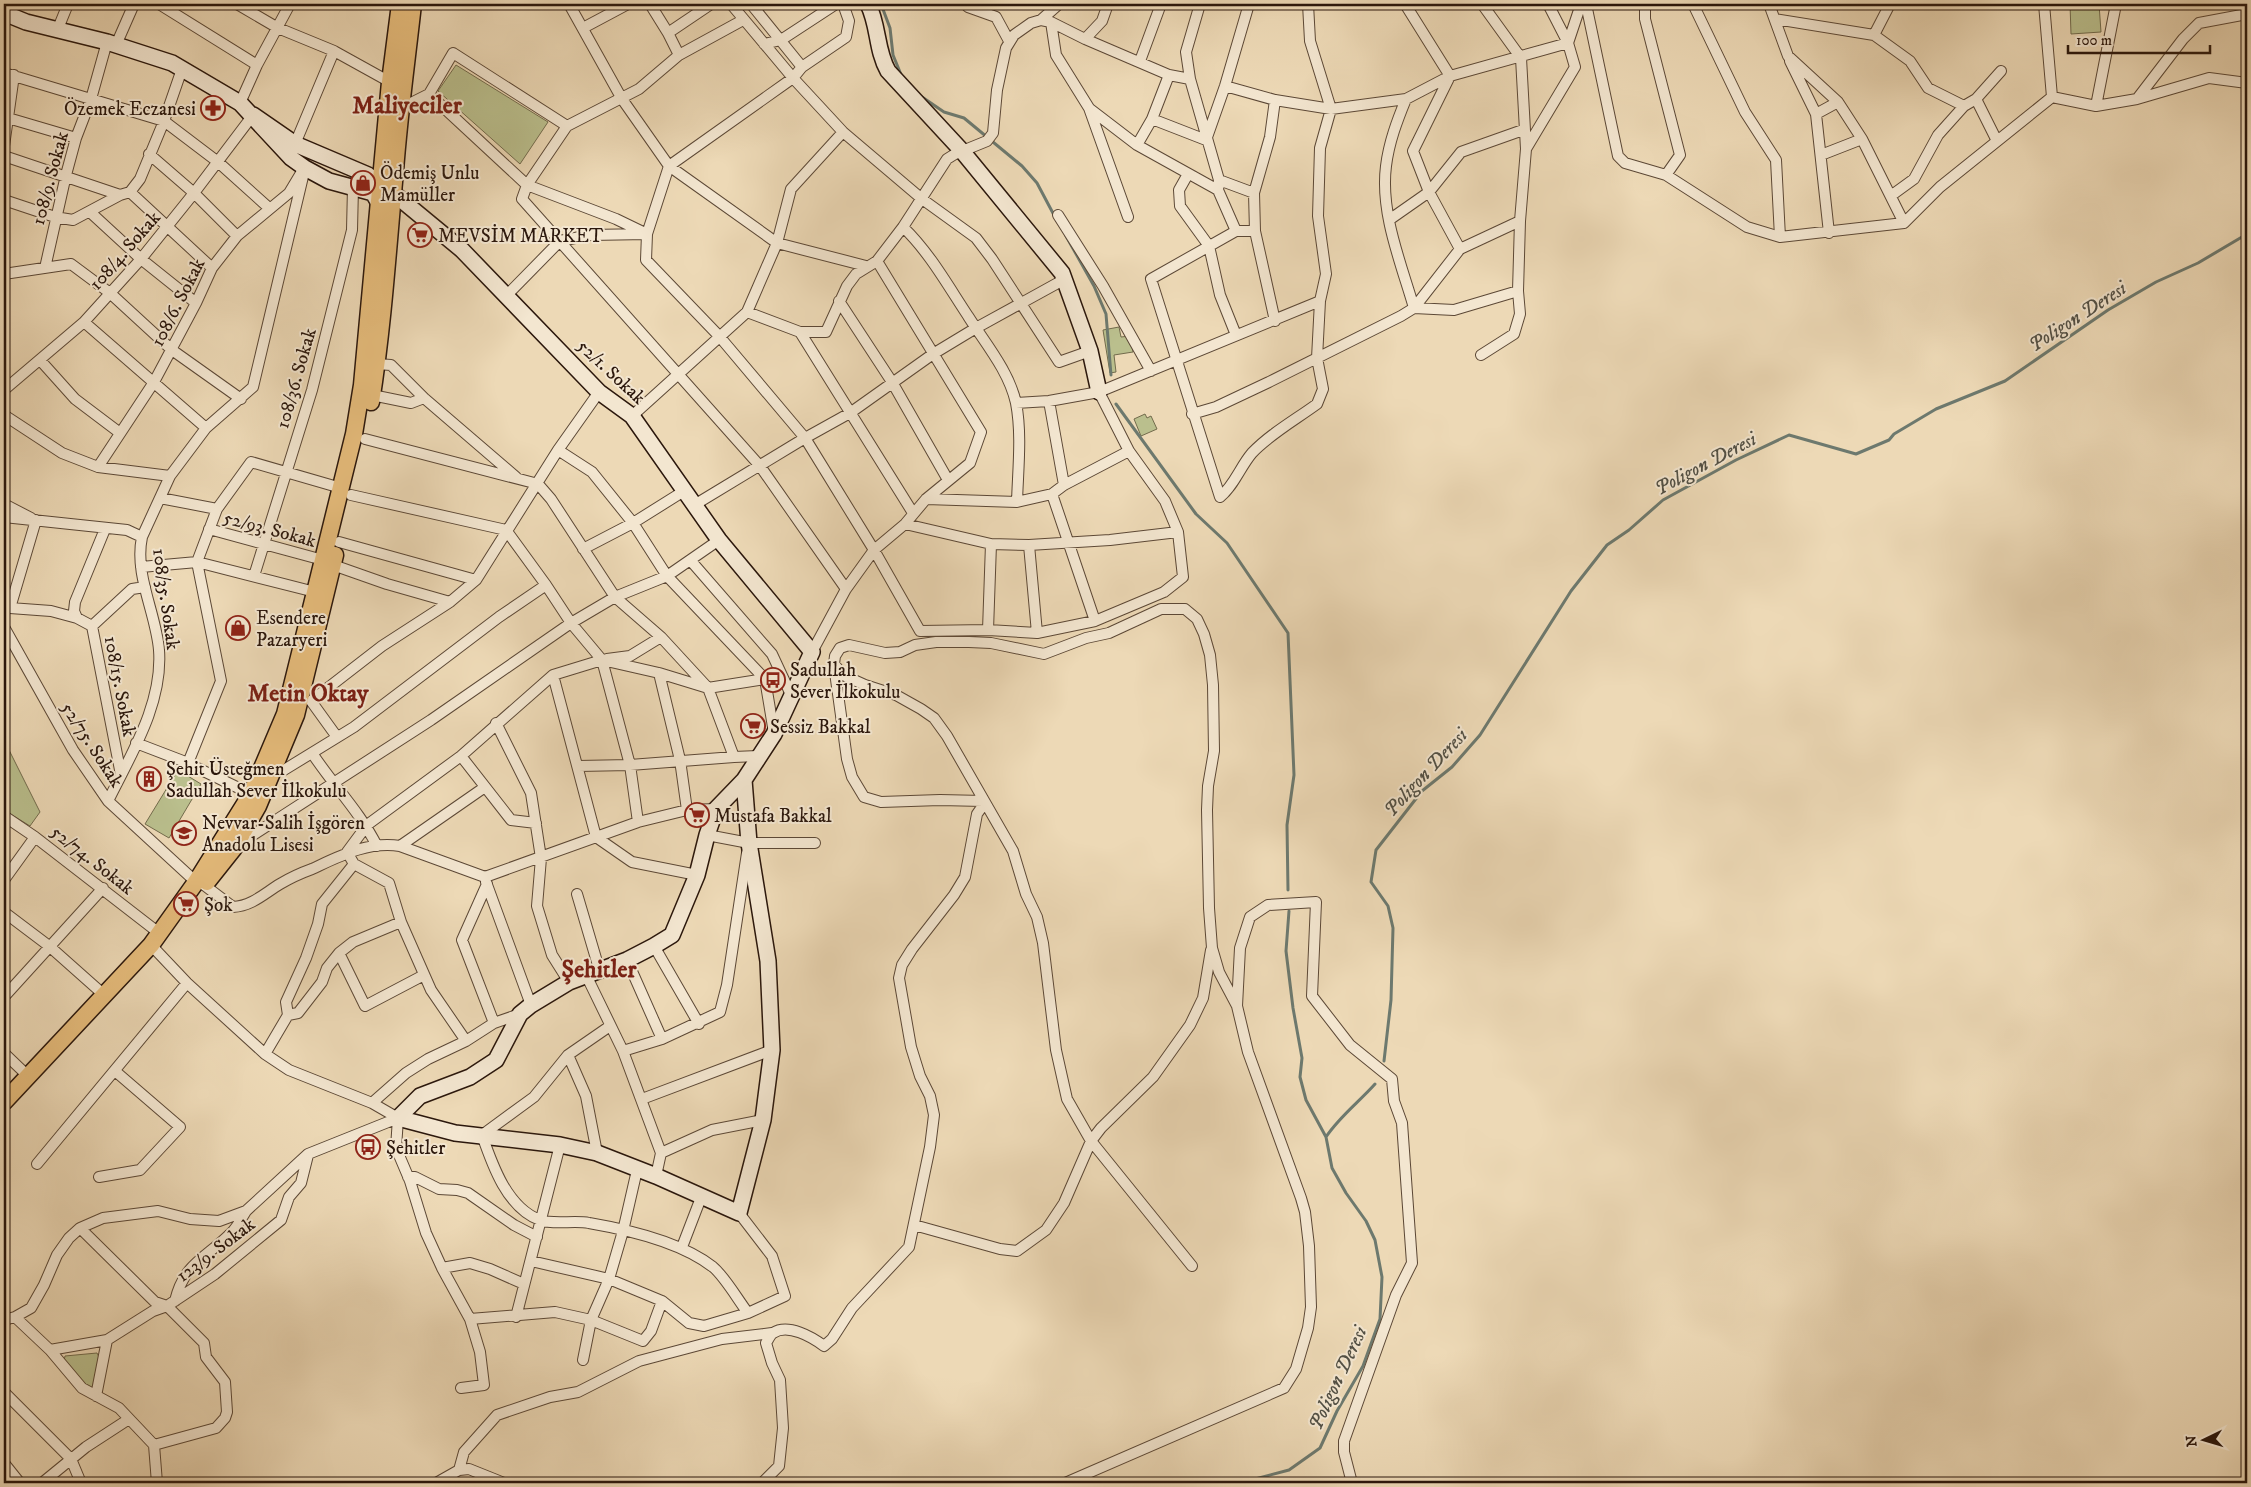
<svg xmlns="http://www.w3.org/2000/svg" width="2251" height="1487" viewBox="0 0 2251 1487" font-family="'IM FELL DW Pica',serif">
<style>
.green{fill:#babf8d;stroke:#726b4c}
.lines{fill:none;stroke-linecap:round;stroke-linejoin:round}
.stream{stroke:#6d796e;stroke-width:3}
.street-casing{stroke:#5c4836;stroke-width:12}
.secondary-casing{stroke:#2b170c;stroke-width:18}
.primary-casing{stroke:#2b170c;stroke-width:19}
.street{stroke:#f3e6d0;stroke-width:10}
.secondary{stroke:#f3e6d0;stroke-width:15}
.primary{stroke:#e6bc7b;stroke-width:16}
.labels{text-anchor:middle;stroke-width:4;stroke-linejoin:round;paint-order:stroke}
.poi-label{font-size:19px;fill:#2b170c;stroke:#f3e6d0;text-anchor:start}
.street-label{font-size:19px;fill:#2b170c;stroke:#f3e6d0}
.water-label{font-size:20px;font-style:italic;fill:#525045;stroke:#f3e6d0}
.district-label{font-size:24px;font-weight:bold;fill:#7a1f14;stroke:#f3e6d0}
</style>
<rect width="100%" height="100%" fill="#edd9b6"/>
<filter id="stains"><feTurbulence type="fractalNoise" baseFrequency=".004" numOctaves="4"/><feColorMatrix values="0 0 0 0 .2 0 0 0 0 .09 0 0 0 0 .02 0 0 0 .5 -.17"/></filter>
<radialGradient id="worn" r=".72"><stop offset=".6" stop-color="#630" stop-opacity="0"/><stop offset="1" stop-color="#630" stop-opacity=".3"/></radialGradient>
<path class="green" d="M2070 4H2099L2101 32 2071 34Z
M456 65 548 122 520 164 438 91Z
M1119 327 1121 337 1130 336 1133 352 1114 355 1116 372 1110 373 1103 330Z
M1145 414 1147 418 1151 416 1157 429 1141 436 1134 419Z
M4 740 40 812 30 826 4 810Z
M178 770 201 784 169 838 145 824Z
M97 1353 99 1357 93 1388 86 1387 64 1361 65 1356Z"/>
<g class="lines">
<path class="stream" d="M881 4 890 28 893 55 902 77
M922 97 944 112 964 118 1022 166 1037 183 1055 217
M1066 236 1094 286 1106 314 1111 375
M1116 404 1196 514 1227 543 1288 633 1294 775 1287 825 1288 890
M1289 911 1286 951 1293 1008 1302 1058 1300 1077 1306 1100 1326 1137
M1384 1061 1391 1000 1393 928 1388 906 1371 882 1376 850 1422 791 1452 767 1480 735 1571 591 1607 545 1629 530 1663 500 1736 460 1789 435 1856 454 1889 440 1894 434 1936 409 2005 381 2108 310 2156 282 2198 263 2247 234
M1240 1483 1289 1470 1320 1448 1337 1411 1363 1366 1380 1319 1382 1277 1375 1240 1366 1221 1346 1193 1332 1168 1326 1137C1339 1117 1359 1102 1375 1084"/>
<defs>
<path id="street" d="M159 4 257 65
M237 4 278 28 334 51 295 144
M569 4 622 99 669 166 777 243 866 266
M650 4 668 33 679 55 639 89 567 126 527 185 522 199 760 466 846 589
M731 4 793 78 843 132 922 199 976 238 992 259 1059 362 1090 351
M751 4 802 67
M843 4 849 21 846 37 802 67 793 78 669 166 647 234 646 260 719 336 805 438 874 550 920 631 988 630 1037 633 1095 621 1164 592 1183 577 1178 532 1165 501 1129 451 1099 392
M965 4 968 7 996 17 1009 41
M1200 4 1186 52 1190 79 1219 180 1218 190 1236 231H1255L1275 321
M1405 4 1450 76 1413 151 1429 192 1460 249
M1482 4 1521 58 1526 149
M1586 4 1618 156 1625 163 1666 175 1747 227 1780 237 1904 223 1940 187 2052 97 2096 106 2137 99 2183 39 2199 23 2247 14
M1645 4V19L1680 155 1666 175
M1693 4 1745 112 1776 160 1780 237
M1769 4 1788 56 1838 102 1862 139 1904 223
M2044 4 2052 97
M1775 19 1874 35 1910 61 1928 88 1964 106
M1041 20 1059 4
M1051 22 1056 55 1089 108 1128 217
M583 28 628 4
M57 31 68 4
M668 33 711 4
M1874 35 1890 4
M1085 39 1102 21 1108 4
M764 44 781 40 836 4
M116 45 134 4
M334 51 390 82
M679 55 743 20
M1140 61 1161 4
M1790 61 1816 114 1829 233
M4 73 164 121 218 162 269 208
M1225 86 1275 100 1331 109 1406 99 1450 76 1568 43 1548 4
M429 94 527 185 616 219 647 234 590 235 560 241 507 295
M1406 99C1397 121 1389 142 1386 166 1380 213 1401 263 1414 308L1454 310 1518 291
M1976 99 1997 141
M2137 99 2209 78 2247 83
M240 103 257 65 290 4
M2096 106 2116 4
M399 109 429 94 453 53 567 126
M1090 109 1137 145 1218 190
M1816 114 1838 102
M8 118 76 138
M1152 119 1206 140 1225 86 1249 4
M1137 145 1152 119 1169 75
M4 146 14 75
M149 154 194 193 237 236
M1821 155 1862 139
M4 156 120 195
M1188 174 1179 190 1180 206 1209 246 1220 295 1236 335
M1219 180 1254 193
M130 192 212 268
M1892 195 1914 179 1938 135 1964 106 1976 99 2001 71
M4 200 55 217 73 220 120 195 130 192 140 179 164 121 182 69
M90 212 141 259 196 303
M1058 215 1103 286 1151 371
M1389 220 1429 192 1461 152 1523 130
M903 227C930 253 948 286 968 316 985 343 1009 371 1016 403 1022 434 1018 469 1017 502
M1236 231 1151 279 1220 497C1234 486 1240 467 1252 453 1270 434 1295 420 1317 404L1323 389 1317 358 1320 301 1326 274 1318 216 1320 148 1331 109 1310 41 1308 4
M1255 231 1254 193 1270 137 1275 100
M45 268 66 175 76 138 91 99 107 42
M4 274 71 264 110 293 172 350 241 399
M839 301 892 382 948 480
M747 312 777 243 791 189 843 132
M84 322 206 428
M800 332 913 513
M1481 355 1514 334 1520 314 1518 291 1520 221 1526 149 1575 67 1568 43 1581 4
M40 360 75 399 120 433
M377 364 391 365 424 398 516 477
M4 390 84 322 141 259 194 193 253 115
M372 395 411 403 424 398
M1049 401 1064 485
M1016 403 1049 401 1099 392 1320 301
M1192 414 1216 407 1269 382 1401 316 1414 308 1460 249 1520 221
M4 415 62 453 98 467 170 476
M632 416 747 312 800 332H826L847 286 856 274 877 261 903 227 947 159 955 154 987 141 993 133 997 90 1006 48 1014 35 1031 23 1041 20 1051 22 1085 39 1169 75 1190 79
M365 439 538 484 551 499 615 597 661 637 708 688 765 679
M558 450 592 472 633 523 667 576 765 679 774 733
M98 467 154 382 196 303 212 268 237 236 289 193 301 173
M1052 494 1095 621
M351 495 506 530 546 585 571 623 602 660 630 765 638 822
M160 498 217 509
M926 499 1017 502 1052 494 1064 485 1129 451
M4 504 31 518
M696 504 805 438 850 413 933 354 976 328 1065 279
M4 517 127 530 142 537
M36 520 10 608 51 611 77 618
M905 524 991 544 1029 545 1110 540 1178 532
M105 529 75 602 74 611 77 618 92 626 121 775
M209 529 323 560
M339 542 476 580
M1029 545 1037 633
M583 549 633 523 684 491
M691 561 772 654 792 697
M333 565 387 584 450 602
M141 567 197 562 319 593
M254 576 312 390 352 230 353 187
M92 626 132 589 145 587
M4 627 73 750 108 801 196 882
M988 630 991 544
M812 652 846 589 874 550 905 524 926 499 970 463 981 432 877 261
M607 659 630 656 661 637
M834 665 847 759 852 777 864 797 881 802 940 800 983 801
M659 673 680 760 687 810
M553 675 596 837 632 862 697 875
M496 723 531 793 541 858 537 906 552 955 569 982
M337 737 311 701 382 646 450 602 476 580 558 450 599 392
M136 743 183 761 251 794
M312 753C333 785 360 812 377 846
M461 756 511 820 536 823
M188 763 221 681 197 562 217 509 251 462 341 488
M578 766 630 765 734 757
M284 770 354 727 499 617 546 585
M108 801C131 754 163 704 159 650 156 613 134 575 142 537L170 476 206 428 253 387 305 168
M4 816 35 837 159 933
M707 835 749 843H815
M239 844 431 720 571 623 615 597 667 576 719 540
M400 846 485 787
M4 880 35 837
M486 882 531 1005
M487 884 462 940 494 1023
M204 885 233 907C252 906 265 893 280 884 290 878 301 873 312 869 340 856 368 841 400 846L485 877 638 822 687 810 716 809
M577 894 600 972
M4 912 49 946 103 994
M151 945 187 983 265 1054 289 1070 372 1103 398 1118
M654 946 699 1024
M339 953 365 1006 424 975
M627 960 662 1039
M587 977 623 1051 661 1153 656 1176
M4 997 103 888
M288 1015 286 1002 306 958 318 924 322 904 354 864
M610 1026 568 1055 534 1097 482 1135C492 1164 507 1208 540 1220 553 1225 575 1220 589 1223 630 1230 681 1242 713 1267 725 1277 738 1300 748 1313
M466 1041 431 990 401 922 389 883 354 864 347 852 367 825 461 756 553 675 602 660 659 673 708 688 734 757 758 756
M623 1051 662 1039 720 1012 727 985 747 853
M4 1053 29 1077
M265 1054 288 1015 298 1013 322 982 327 968 339 953 353 942 401 922
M568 1055 586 1096 597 1153
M642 1099 772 1050
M372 1103 406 1073 428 1059 466 1041 494 1023 520 1014
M398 1118 396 1148 410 1181 426 1233 442 1268 470 1319 555 1312 591 1320 643 1341 651 1331 662 1301
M661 1153 712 1130 763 1120
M37 1164 187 983
M99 1177 140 1170 180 1127 115 1071
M408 1177H415L439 1189 457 1190 468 1193 514 1225 537 1237
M914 1225 1000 1249 1017 1251 1046 1230 1064 1203 1091 1141 1101 1128 1153 1077 1190 1025 1203 998 1211 950
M80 1228 155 1302 167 1306 204 1343 206 1357 225 1382 227 1412 225 1418 216 1428 154 1445
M682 1247 702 1195
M531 1261 609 1279 662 1301 689 1323 704 1326 748 1313 785 1296 772 1256 739 1213
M1192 1266 1091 1141 1067 1099 1056 1050 1043 943 1037 917 1026 894 1013 851 947 736 934 718 921 709 896 695 865 685 843 675 834 664 835 656 840 648 849 645 885 653 900 652 915 645 936 642H969L991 643 1044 654 1086 638 1109 633 1161 609H1185L1197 619 1204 634 1210 655 1213 685 1214 751 1208 786 1207 810 1209 908 1212 948 1219 972 1237 1006
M442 1268 470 1263 490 1269 524 1284
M175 1301C184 1263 206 1258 230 1234 237 1228 241 1219 246 1211
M15 1317 50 1350 82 1388 119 1408 154 1445
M516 1317 560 1145
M4 1320 15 1317 31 1308 44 1285 57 1255 69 1238 80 1228 103 1218 158 1211 190 1219 219 1221 246 1211 308 1154 398 1118
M50 1350 107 1340 153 1311 167 1306 215 1274 281 1220 289 1197 301 1183 308 1155
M583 1360 591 1320 609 1279 623 1231 637 1170
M461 1388 484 1385 480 1352 470 1319
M4 1392 71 1459 81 1483
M96 1396 107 1340
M154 1445 157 1483
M4 1463 20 1483
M459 1470 469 1469 504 1483
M42 1483 86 1447 129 1419
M436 1483 459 1470 464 1452 497 1415 550 1397 578 1392 639 1361 722 1339 772 1333
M762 1483 779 1466 783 1428 780 1380 772 1363 766 1343C768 1340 770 1335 773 1333 788 1323 812 1337 824 1346L832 1339 852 1308 909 1247 930 1147 934 1115 930 1096 920 1076 911 1047 899 978 902 965 912 949 954 895 965 877 977 814 984 804
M1065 1483 1284 1388 1296 1369 1308 1328 1311 1307 1309 1246 1305 1212 1301 1198 1248 1052 1237 1006 1240 948 1250 917 1268 905 1316 902 1312 996 1350 1045 1392 1079 1394 1101 1402 1123 1412 1263 1396 1295 1344 1441V1452L1352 1483"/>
<path id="secondary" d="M868 4C879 26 876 50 888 71L962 151 1062 273 1090 351 1099 392
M4 13 26 22 107 42 172 63 240 103 291 158 305 168 329 181 373 193 380 205
M253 115 295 144 368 175 393 193 462 250 599 392 632 416 719 540 812 652 774 734 744 780 716 809 707 835 697 875 672 935 654 946 627 960 569 982 531 1005 520 1014 496 1060 470 1077 420 1096 398 1118
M398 1118 455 1133 560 1145 597 1153 656 1176 739 1213 763 1120 772 1050 768 961 749 843 744 780"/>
<path id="primary" d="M371 402C383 325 388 248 395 171 399 115 407 59 413 4
M207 882 234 848 258 806 296 715 335 555
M4 1102 151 945 196 882 251 794 285 714 354 434 362 385 390 82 400 4"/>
</defs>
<use href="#street" class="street-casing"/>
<use href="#secondary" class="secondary-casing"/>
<use href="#primary" class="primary-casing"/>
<use href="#street" class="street"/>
<use href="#secondary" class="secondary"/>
<use href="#primary" class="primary"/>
</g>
<defs>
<symbol id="pharmacy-ring" viewBox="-11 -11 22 22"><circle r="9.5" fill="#f3e6d0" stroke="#8f2418" stroke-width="1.5"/><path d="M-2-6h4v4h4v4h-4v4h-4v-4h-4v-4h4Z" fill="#8f2418"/></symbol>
<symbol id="shop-ring" viewBox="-11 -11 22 22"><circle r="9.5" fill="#f3e6d0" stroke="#8f2418" stroke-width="1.5"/><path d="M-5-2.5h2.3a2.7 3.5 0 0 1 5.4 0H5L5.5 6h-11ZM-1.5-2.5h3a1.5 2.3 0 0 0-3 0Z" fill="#8f2418"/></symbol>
<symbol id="supermarket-ring" viewBox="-11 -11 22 22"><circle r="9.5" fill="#f3e6d0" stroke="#8f2418" stroke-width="1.5"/><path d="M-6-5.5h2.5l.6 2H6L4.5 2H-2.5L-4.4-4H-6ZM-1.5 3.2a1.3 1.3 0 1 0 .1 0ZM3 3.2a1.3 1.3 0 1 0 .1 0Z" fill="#8f2418"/></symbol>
<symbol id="bus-ring" viewBox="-11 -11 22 22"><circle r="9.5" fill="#f3e6d0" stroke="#8f2418" stroke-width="1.5"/><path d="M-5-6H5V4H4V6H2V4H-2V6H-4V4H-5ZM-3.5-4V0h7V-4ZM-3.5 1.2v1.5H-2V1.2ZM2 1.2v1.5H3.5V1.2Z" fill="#8f2418"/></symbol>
<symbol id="building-ring" viewBox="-11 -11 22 22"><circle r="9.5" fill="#f3e6d0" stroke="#8f2418" stroke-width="1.5"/><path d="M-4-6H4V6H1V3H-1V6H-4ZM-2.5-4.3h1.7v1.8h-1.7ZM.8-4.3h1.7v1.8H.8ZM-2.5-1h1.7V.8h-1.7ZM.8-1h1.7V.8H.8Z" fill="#8f2418"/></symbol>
<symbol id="school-ring" viewBox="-11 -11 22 22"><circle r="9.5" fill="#f3e6d0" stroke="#8f2418" stroke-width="1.5"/><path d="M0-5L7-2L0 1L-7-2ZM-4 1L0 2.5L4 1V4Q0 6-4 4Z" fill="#8f2418"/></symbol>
</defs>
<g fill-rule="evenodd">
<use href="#pharmacy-ring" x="199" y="94" width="28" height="28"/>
<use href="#shop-ring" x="349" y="169" width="28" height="28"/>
<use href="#supermarket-ring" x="406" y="221" width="28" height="28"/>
<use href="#shop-ring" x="224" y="614" width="28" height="28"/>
<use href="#bus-ring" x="759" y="666" width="28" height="28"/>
<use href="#supermarket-ring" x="739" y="712" width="28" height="28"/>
<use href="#building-ring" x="135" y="765" width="28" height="28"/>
<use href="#supermarket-ring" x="683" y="801" width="28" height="28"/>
<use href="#school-ring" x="170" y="819" width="28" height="28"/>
<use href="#supermarket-ring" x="172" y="890" width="28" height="28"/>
<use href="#bus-ring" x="354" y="1133" width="28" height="28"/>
</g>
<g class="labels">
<g class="poi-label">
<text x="196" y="115" text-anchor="end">Özemek Eczanesi</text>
<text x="380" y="179">Ödemiş Unlu<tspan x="380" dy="22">Mamüller</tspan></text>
<text x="438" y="242">MEVSİM MARKET</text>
<text x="256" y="624">Esendere<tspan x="256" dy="22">Pazaryeri</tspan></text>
<text x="790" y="676">Sadullah<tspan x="790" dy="22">Sever İlkokulu</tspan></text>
<text x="770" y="733">Sessiz Bakkal</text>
<text x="166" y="775">Şehit Üsteğmen<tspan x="166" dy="22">Sadullah Sever İlkokulu</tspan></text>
<text x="714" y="822">Mustafa Bakkal</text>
<text x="202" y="829">Nevvar-Salih İşgören<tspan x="202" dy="22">Anadolu Lisesi</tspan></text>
<text x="204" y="911">Şok</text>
<text x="386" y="1154">Şehitler</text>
</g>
<g class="street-label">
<text transform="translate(49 178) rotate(-75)" y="7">108/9. Sokak</text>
<text transform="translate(124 250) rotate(-49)" y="7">108/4. Sokak</text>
<text transform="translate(177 302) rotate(-63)" y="7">108/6. Sokak</text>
<text transform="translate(612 371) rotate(43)" y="7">52/1. Sokak</text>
<text transform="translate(295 378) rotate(-74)" y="7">108/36. Sokak</text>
<text transform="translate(270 528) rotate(15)" y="7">52/93. Sokak</text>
<text transform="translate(167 599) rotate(82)" y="7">108/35. Sokak</text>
<text transform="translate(121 686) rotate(79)" y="7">108/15. Sokak</text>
<text transform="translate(93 744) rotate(57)" y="7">52/75. Sokak</text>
<text transform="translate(93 859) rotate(38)" y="7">52/74. Sokak</text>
<text transform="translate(215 1249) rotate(-37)" y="7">123/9. Sokak</text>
</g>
<g class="water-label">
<text transform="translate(2077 316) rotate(-33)" y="7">Poligon Deresi</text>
<text transform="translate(1705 463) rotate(-28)" y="7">Poligon Deresi</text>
<text transform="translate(1425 772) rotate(-47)" y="7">Poligon Deresi</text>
<text transform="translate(1337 1378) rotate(-65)" y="7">Poligon Deresi</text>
</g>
<g class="district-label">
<text x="407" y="113">Maliyeciler</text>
<text x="308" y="701">Metin Oktay</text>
<text x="599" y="977">Şehitler</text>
</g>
</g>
<rect width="2251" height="1487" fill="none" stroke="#edd9b6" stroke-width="20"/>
<rect x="5" y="5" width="2241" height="1477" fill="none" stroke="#2b170c" stroke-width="2.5"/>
<rect x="10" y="10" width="2231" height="1467" fill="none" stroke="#2b170c"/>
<g transform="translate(2204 1440) rotate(265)" stroke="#f3e6d0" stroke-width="4" paint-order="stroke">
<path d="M0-4L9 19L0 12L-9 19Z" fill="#2b170c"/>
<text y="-8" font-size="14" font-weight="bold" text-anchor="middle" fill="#2b170c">N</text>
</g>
<path d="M2068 45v8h142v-8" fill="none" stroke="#2b170c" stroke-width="2.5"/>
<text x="2076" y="45" font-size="15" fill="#2b170c" stroke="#f3e6d0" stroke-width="4" paint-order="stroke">100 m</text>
<rect width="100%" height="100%" filter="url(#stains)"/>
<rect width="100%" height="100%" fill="url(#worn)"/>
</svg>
